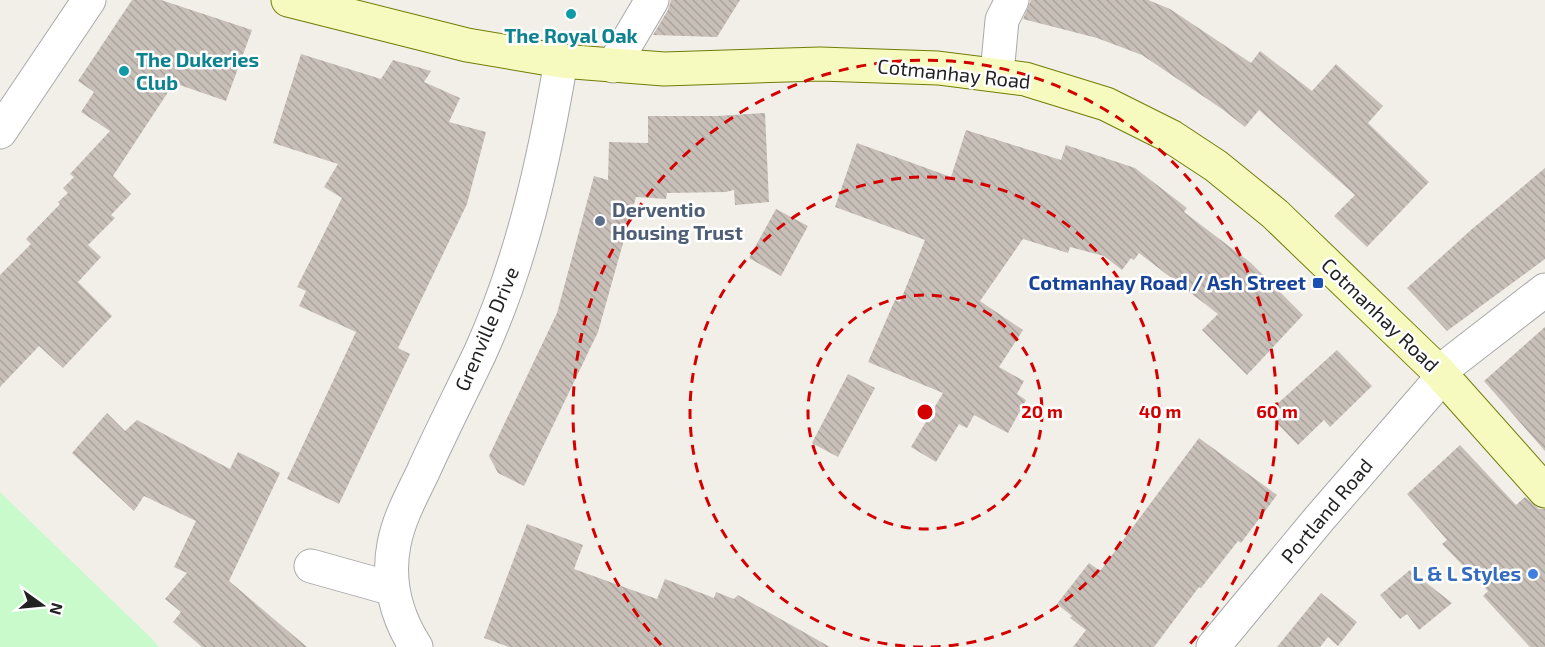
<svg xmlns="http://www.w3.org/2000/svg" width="1545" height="647" viewBox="0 0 1545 647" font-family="'Exo 2',sans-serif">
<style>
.park{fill:#c8facc}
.building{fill:url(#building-back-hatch)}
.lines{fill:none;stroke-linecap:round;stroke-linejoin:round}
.street-casing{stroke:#a9a9a9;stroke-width:35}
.secondary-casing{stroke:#707d05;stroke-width:35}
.street{stroke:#fff;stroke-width:33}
.secondary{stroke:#f7fabf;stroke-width:33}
.ring{fill:none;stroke:#d40000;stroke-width:3;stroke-dasharray:10 8}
.culture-dot{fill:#0f9aa8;stroke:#fff;stroke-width:2}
.service-dot{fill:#5c6f8a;stroke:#fff;stroke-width:2}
.transit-dot{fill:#1a4fb4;stroke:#fff;stroke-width:2}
.shop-dot{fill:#3f7fe0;stroke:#fff;stroke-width:2}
.labels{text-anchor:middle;stroke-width:5;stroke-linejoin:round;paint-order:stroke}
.culture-label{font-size:20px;font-weight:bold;fill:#0d838f;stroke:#fff}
.street-label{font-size:20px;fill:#222;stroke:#fff}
.service-label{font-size:20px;font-weight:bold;fill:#4e5e75;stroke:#fff;text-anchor:start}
.transit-label{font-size:20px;font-weight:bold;fill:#164399;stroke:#fff;text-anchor:end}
.shop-label{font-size:20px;font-weight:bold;fill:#366cbe;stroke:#fff;text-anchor:end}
.centre{fill:#d40000;stroke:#fff;stroke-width:3}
.ring-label{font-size:18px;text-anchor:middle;font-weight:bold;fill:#d40000;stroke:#fff;stroke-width:5;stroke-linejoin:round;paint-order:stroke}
</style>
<defs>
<pattern id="building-back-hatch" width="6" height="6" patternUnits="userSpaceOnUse" patternTransform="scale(1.5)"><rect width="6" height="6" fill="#c7bfb8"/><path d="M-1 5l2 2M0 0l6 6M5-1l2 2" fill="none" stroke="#aba49e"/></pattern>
</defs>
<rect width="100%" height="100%" fill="#f2efe9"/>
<path class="park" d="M0 492 150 637 159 647H0Z"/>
<path class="building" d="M132 0H161L252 30 226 101 174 83 113 176 131 194 111 215 115 218 88 245 101 257 78 282 112 316 63 368 39 346 0 387V275L31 244 26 239 60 204 58 202 68 193 63 188 74 177 70 174 110 131 81 112 94 92 78 81Z
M671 0H740L717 37 653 35 668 10Z
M1031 0H1148L1170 9 1251 63 1260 51 1312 91 1336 64 1383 106 1368 123 1429 182 1367 247 1334 216 1355 195 1259 110 1245 127 1222 109 1142 55 1097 38 1023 19Z
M301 54 381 79 393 60 431 71 424 82 460 98 449 122 486 132 467 204 398 348 410 354 339 504 287 479 356 332 299 306 306 291 297 287 342 198 324 187 338 164 273 143Z
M765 113 769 202 735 205 734 190 726 192 667 193 666 199 636 197 598 332 524 486 498 473 489 456 557 313 594 176 608 180 609 142 648 143V116H717Z
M966 130 1061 160 1066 145 1135 168 1187 208 1184 212 1251 263 1303 315 1247 375 1202 330 1218 314 1139 253 1134 260 1131 258 1122 270 1104 256 1070 247 1068 253 1023 239 980 301 1023 330 999 367 1024 381 1017 394 1026 400 1008 433 974 415 967 428 959 424 936 462 911 447 943 393 868 362 895 300 900 302 925 240 835 207 857 143 951 177Z
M1545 168V259L1447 331 1407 288 1472 229Z
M776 209 808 226 781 276 749 258Z
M1545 327V451L1484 381Z
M1337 350 1372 386 1330 427 1324 420 1298 445 1276 422 1285 414 1276 405Z
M848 374 875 388 838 457 812 443Z
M107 413 125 431 137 420 230 469 238 452 280 473 229 581 307 647H202L173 622 181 612 165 599 187 573 174 567 196 521 144 496 134 511 72 453Z
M1199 438 1277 495 1241 543 1238 541 1201 588 1199 587 1154 647H1073L1086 630 1070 618 1072 616 1057 604 1089 563 1099 570H1101Z
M1460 445 1516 505 1525 497 1539 509H1545V647H1530L1483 596 1488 591 1442 544 1447 540 1407 494Z
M527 524 583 545 574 569 657 599 665 579 714 598 716 592 734 599 738 595 830 647H509L484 638Z
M1410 570 1452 603 1419 630 1407 614 1400 619 1380 595Z
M1321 593 1357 622 1338 646 1328 637 1320 647H1277Z"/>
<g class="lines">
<defs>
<path id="street" d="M613 66 652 0
M997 74 1002 20 1012 0
M0 132 89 0
M1439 372 1545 290
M311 566 393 589
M416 647C396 616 387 580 394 544 399 518 412 495 423 472 441 432 461 393 480 353 522 261 544 161 561 61
M1213 647 1319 519 1443 376"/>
<path id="secondary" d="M288 0 467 45 561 61 664 69 820 64 938 68 1025 79 1106 104 1172 137 1216 166 1275 214 1439 372 1545 491"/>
</defs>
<use href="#street" class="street-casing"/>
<use href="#secondary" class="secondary-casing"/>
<use href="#street" class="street"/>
<use href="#secondary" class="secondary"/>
</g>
<g class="ring">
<circle cx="925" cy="412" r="117"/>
<path d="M923 647A235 235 0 1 1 927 647"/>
<path d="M661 645A352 352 0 1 1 1189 645"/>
</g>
<g class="culture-dot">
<circle cx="571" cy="14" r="6"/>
<circle cx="124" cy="71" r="6"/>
</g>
<circle class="service-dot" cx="600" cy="221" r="6"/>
<rect class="transit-dot" x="1312" y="277" width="12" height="12" rx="3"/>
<circle class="shop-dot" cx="1533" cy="574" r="6"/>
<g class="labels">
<g class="culture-label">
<text x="571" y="43">The Royal Oak</text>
<text x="136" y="67" text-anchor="start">The Dukeries<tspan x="136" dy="23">Club</tspan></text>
</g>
<g class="street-label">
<text transform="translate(954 74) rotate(6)" y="7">Cotmanhay Road</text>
<text transform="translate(1380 315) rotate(44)" y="7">Cotmanhay Road</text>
<text transform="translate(487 329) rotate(-67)" y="7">Grenville Drive</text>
<text transform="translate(1327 511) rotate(-50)" y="7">Portland Road</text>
</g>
<g class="service-label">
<text x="612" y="217">Derventio<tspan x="612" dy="23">Housing Trust</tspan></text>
</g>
<g class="transit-label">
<text x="1306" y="290">Cotmanhay Road / Ash Street</text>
</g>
<g class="shop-label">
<text x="1521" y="581">L &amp; L Styles</text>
</g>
</g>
<circle cx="925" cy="412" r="9" class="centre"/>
<g class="ring-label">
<text x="1042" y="418">20 m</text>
<text x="1160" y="418">40 m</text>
<text x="1277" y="418">60 m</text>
</g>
<g transform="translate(42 605) rotate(105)" stroke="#ffffff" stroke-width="4.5" paint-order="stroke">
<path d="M0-4.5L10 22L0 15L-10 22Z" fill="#222222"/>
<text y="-9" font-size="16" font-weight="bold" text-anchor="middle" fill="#222222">N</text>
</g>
</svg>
